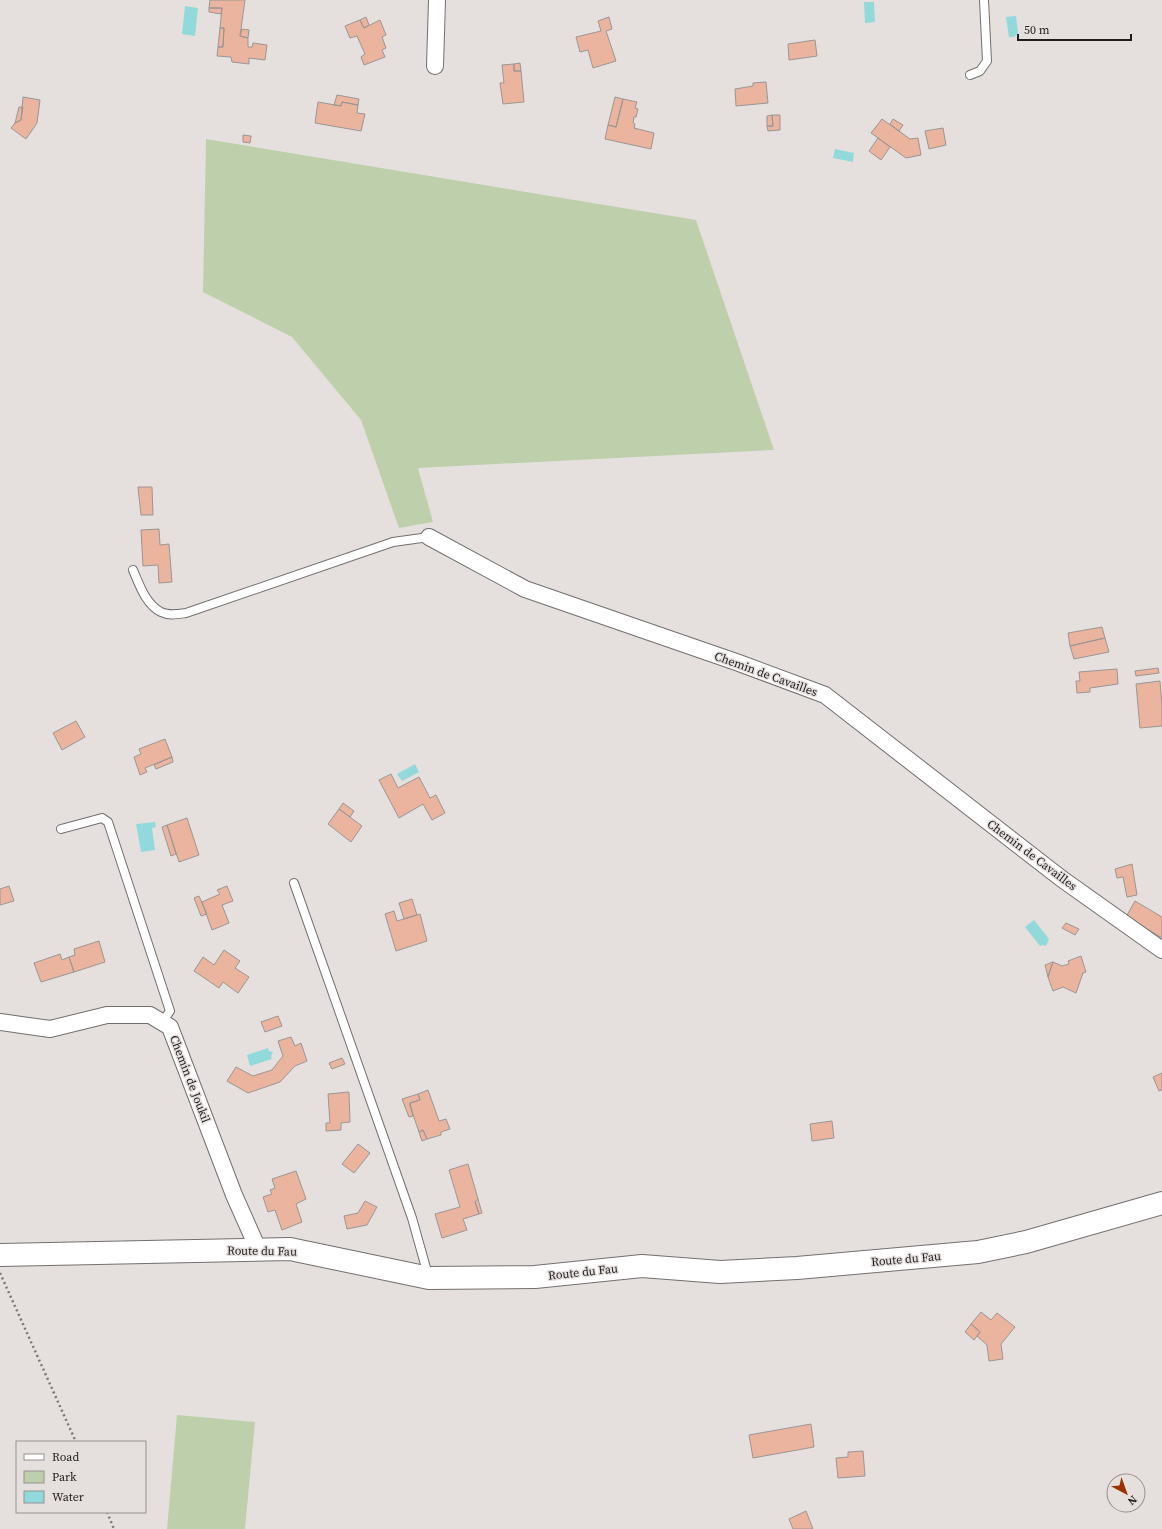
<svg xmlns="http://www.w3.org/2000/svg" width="1162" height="1529" viewBox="0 0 1162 1529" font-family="'Source Serif 4',serif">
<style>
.green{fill:#bed0ab}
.water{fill:#92d9dc}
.building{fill:#eab49e;stroke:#9a9694}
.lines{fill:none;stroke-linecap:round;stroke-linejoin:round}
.lane-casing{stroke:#736f6e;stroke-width:10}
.street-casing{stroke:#736f6e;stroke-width:18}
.secondary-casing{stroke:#736f6e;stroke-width:24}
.path{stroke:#7b7776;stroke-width:2.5;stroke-dasharray:2 3;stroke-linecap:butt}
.lane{stroke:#fff;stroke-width:8}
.street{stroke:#fff;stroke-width:16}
.secondary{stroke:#fff;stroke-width:22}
.labels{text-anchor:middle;stroke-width:3;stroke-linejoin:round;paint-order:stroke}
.street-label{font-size:12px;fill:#1e1c1c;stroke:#e5e0de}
</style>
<rect width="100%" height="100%" fill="#e5e0de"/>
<path class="green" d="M206 139 696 220 774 450 418 468 433 522 399 528 361 420 292 337 203 292Z
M177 1415 255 1422 245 1529H167Z"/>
<path class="water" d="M864 2H874L875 22 865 23Z
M185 6 198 8 195 36 182 34Z
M1016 16 1018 33 1014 37H1009L1006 17Z
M835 149 854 153 853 162 833 158Z
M415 764 419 772 402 781 397 774Z
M155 822 156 827 152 828 155 850 141 852 136 824Z
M1034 920 1049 939 1046 946 1042 945 1040 946 1025 927Z
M268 1048 269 1051 273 1052 271 1057 272 1059 250 1066 247 1055Z"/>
<path class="building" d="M210 0H245L240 36 248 38V47H252L253 43 267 45 265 60 249 58V64L232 62 231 57 217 56 218 47H223L224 28H220L222 8H209Z
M209 8H222L221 14 209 12Z
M366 17 369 25 364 28 360 20Z
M609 17 612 29 606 31 616 61 593 68 588 50 580 52 576 37 601 31 598 21Z
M360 20 364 28 380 20 386 35 382 37 386 48 382 50 385 57 364 65 361 57 365 54 357 36 350 38 345 26Z
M220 28H224L223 47H218Z
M242 29 249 30 248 38 240 36Z
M815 40 817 56 789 60 788 44Z
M520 63 521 71H514V64Z
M514 64V71H521L524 102 503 104 500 83H504L502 65Z
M766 82 768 103 736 106 735 89 753 86V83Z
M337 95 359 99 358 105 342 102 341 106 334 105Z
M23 97 40 100 37 123 26 139 11 128 15 123 21 120Z
M615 97 623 99 616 127 608 125Z
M623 99 637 102 635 108 638 109 636 117H634L633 123 635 124 634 128 654 133 651 149 605 139 608 125 616 127Z
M318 102 341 106 342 102 358 105 357 113 365 114 361 131 315 123Z
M19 107H23L21 120 15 123Z
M772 115 773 126H767V116Z
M772 115H780V130L768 131 767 126H773Z
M882 119 910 139 918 138 921 155 906 158 871 133Z
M893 119 903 125 899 131 890 124Z
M943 128 946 145 929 149 925 131Z
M243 135 251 136 250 143 243 142Z
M878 138 890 147 881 160 869 151Z
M138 487H152L153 515H141Z
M159 529 160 545 169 544 172 582 159 583 158 565 143 566 141 530Z
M1102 627 1105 638 1070 646 1068 633Z
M1105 638 1109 652 1074 659 1070 646Z
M1158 668 1159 673 1136 676 1135 671Z
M1117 669 1118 684 1090 688V692L1077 693 1076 681H1080L1079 672Z
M1160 681 1162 705V726L1140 728 1136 684Z
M76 721 85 737 62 750 53 733Z
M165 739 172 757 145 768 147 772 140 775 134 757 141 754 139 749Z
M172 757 173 762 156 769 154 765Z
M391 774 398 788 419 777 430 798 436 795 445 813 432 820 423 804 399 818 379 780Z
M343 803 354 811 350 817 339 809Z
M339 809 362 826 351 842 328 824Z
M187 818 199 855 179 862 167 825Z
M167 825 176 854 171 856 162 827Z
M1132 864 1137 895 1127 897 1123 877 1117 878 1115 869Z
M9 886 14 901 0 905V889Z
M227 886 233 901 222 905 229 923 212 930 202 902 220 894 217 890Z
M199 896 207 914 201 916 194 898Z
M412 899 417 915 404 919 399 903Z
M1135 901 1162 917V938L1126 917Z
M394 911 397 921 420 914 427 941 396 951 385 914Z
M1066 923 1079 929 1075 935 1062 928Z
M99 941 105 962 74 972 69 957 75 955 74 949Z
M224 950 240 961 235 968 249 977 238 993 223 982 219 988 194 971 203 957 214 965Z
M60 954 62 960 69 957 74 972 41 982 34 963Z
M1081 956 1086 972 1083 973 1076 993 1063 987 1053 991 1048 977 1053 962 1062 966 1069 964 1068 961Z
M1053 962 1050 970 1048 977 1045 965Z
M278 1016 282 1026 265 1032 261 1022Z
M291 1037 295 1046 301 1043 307 1061 295 1066 280 1082 248 1093 227 1081 236 1067 253 1076 272 1070 283 1056 278 1041Z
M342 1058 345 1064 332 1069 329 1063Z
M1162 1073V1090L1159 1091 1153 1077Z
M428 1090 439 1121 446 1119 450 1129 441 1132V1135L427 1139 423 1130 419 1132 410 1106V1103L420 1100 418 1094Z
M349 1092 350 1122 341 1123V1130L326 1131V1123H330L328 1094Z
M418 1094 420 1100 410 1103 413 1116 409 1117 402 1099Z
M832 1121 834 1138 812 1141 810 1124Z
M423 1130 427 1139 422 1141 419 1132Z
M358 1144 370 1153 354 1173 342 1164Z
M468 1164 478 1199 475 1202 479 1214 463 1219 467 1230 442 1238 435 1214 460 1207 449 1170Z
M296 1171 306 1199 296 1204 302 1222 282 1230 275 1210 268 1212 263 1197 272 1194 270 1190 275 1188 272 1179Z
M478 1199 482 1213 479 1214 475 1202Z
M365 1201 377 1207 367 1225 347 1229 344 1216 358 1213Z
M981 1312 991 1320 997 1313 1015 1327 1001 1344 1003 1359 989 1361 987 1345 977 1336 980 1332 971 1324Z
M971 1324 980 1332 974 1340 965 1332Z
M811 1424 814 1447 753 1458 749 1435Z
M863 1451 865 1476 838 1478 836 1458 848 1457V1452Z
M806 1511 813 1529H793L789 1519Z"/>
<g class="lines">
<defs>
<path id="lane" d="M970 75 980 71 987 61 984 0
M133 570C139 584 146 605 161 612 169 616 178 614 186 613L393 542 429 537
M61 829 102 818 108 822 170 1011 162 1022
M294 883 412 1218 428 1275"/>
<path id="street" d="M435 66 437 0
M429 537 525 589 739 663 825 695 1062 879 1162 950
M0 1022 50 1029 107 1015H150L170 1027 234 1195 258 1249"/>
<path id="secondary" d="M0 1255 290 1249 429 1278 535 1277 642 1266 720 1272 797 1268 978 1252 1026 1242 1162 1203"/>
</defs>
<use href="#lane" class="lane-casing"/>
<use href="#street" class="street-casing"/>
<use href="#secondary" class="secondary-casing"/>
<path class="path" d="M0 1273 76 1442
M107 1512 114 1529"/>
<use href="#lane" class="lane"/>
<use href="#street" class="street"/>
<use href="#secondary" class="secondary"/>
</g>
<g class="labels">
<g class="street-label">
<text transform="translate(766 674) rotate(20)" y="4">Chemin de Cavailles</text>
<text transform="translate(1032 855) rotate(37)" y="4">Chemin de Cavailles</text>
<text transform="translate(190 1079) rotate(69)" y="4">Chemin de Joukil</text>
<text transform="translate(262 1251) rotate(1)" y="4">Route du Fau</text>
<text transform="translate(906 1259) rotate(-5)" y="4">Route du Fau</text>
<text transform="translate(583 1272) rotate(-6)" y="4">Route du Fau</text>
</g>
</g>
<rect x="16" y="1441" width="130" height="72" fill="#e5e0de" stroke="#959290"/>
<rect x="24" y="1454" width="20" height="6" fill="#ffffff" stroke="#959290"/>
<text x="52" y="1461" font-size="12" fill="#1e1c1c">Road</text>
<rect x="24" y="1471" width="20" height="12" fill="#bed0ab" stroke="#959290"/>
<text x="52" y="1481" font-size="12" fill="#1e1c1c">Park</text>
<rect x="24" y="1491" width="20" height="12" fill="#92d9dc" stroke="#959290"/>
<text x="52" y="1501" font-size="12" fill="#1e1c1c">Water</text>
<g transform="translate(1126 1493) rotate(139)"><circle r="19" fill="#e5e0de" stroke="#959290"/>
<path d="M0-3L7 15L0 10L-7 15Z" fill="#983300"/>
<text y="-6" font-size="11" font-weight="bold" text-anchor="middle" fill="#1e1c1c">N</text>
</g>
<path d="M1018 34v6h113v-6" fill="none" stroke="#1e1c1c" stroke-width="2"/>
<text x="1024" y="34" font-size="12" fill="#1e1c1c" stroke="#e5e0de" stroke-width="3" paint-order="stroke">50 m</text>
</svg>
